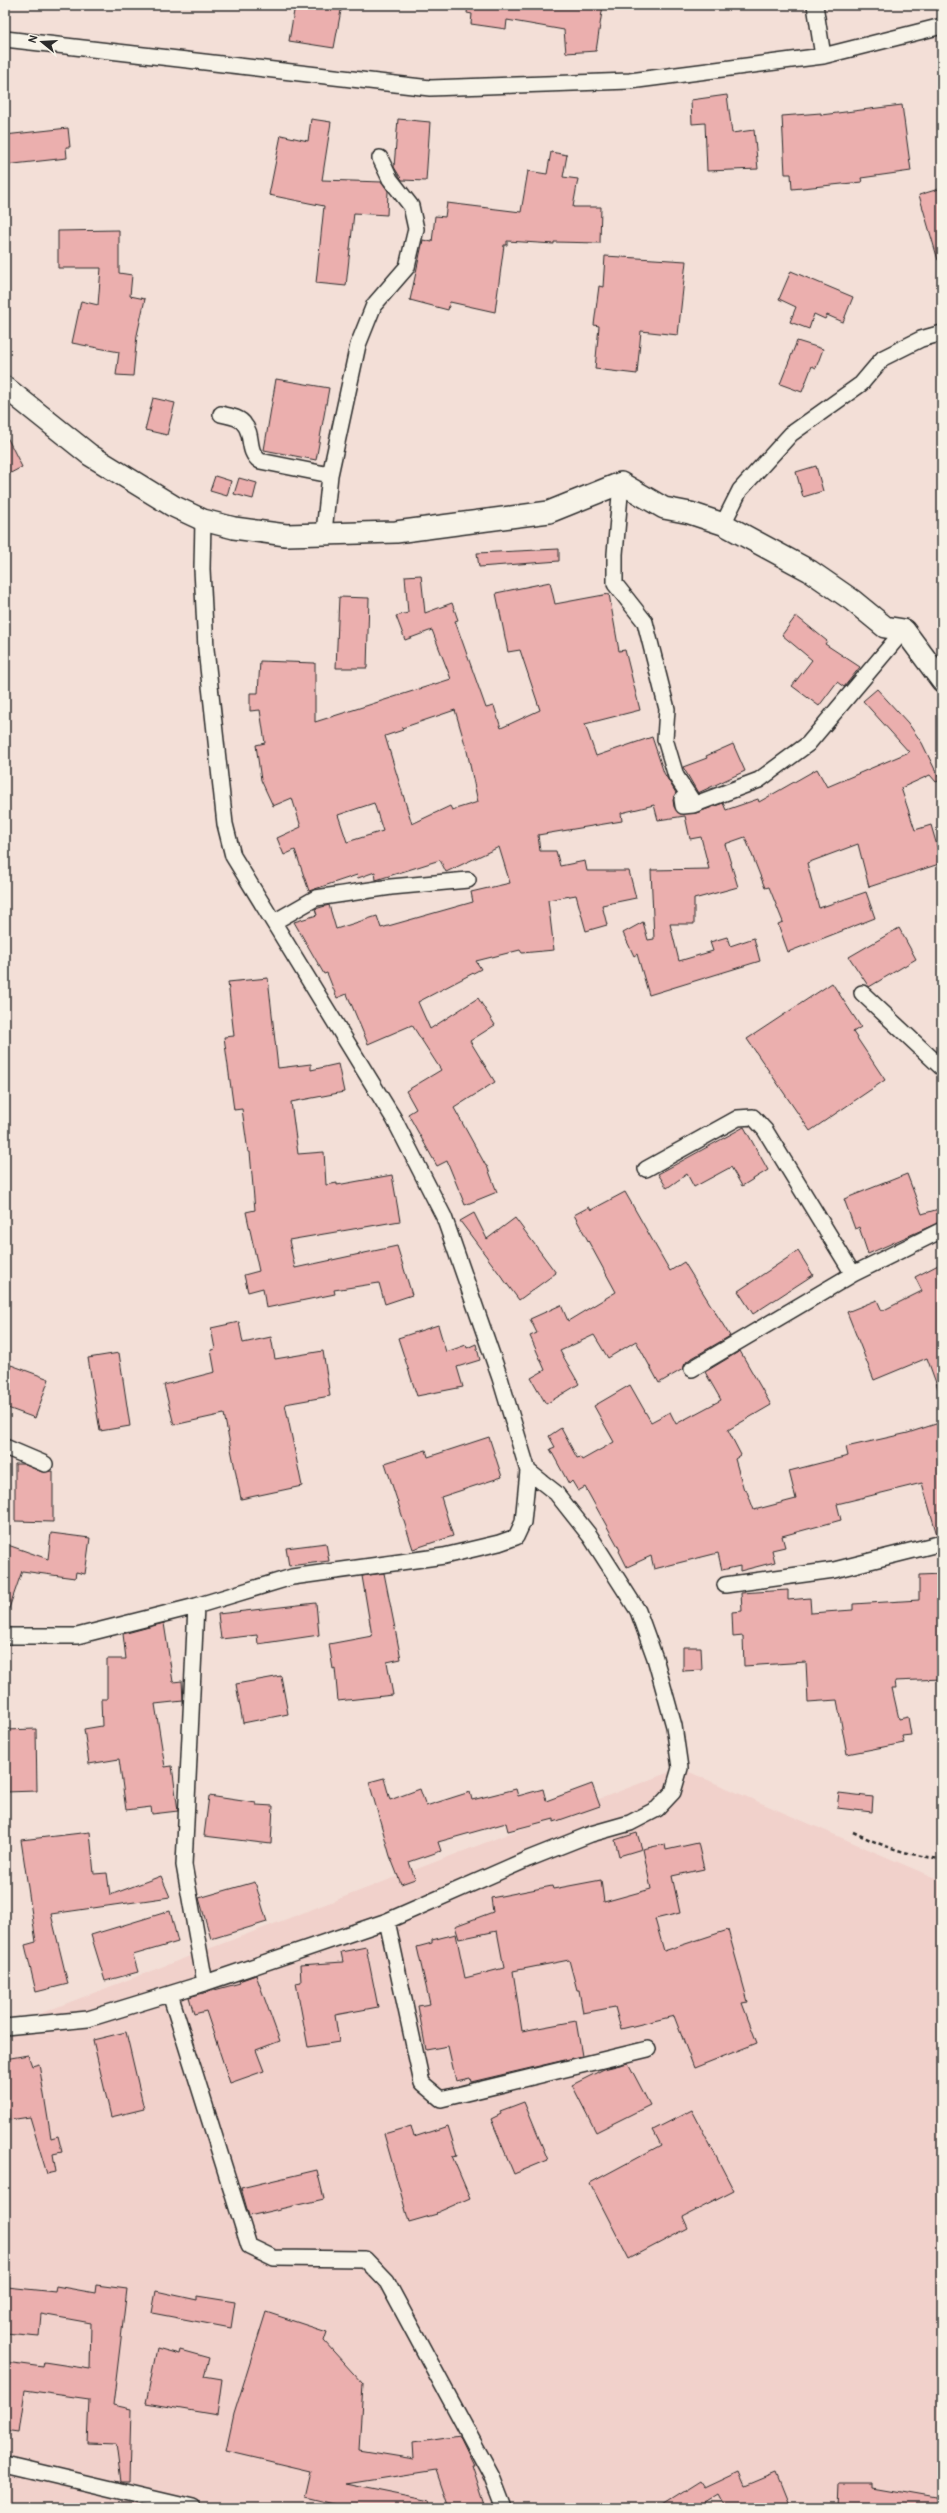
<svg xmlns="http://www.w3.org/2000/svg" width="947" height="2513" viewBox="0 0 947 2513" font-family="Pangolin,sans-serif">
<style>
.built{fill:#f1d1cb}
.building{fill:#ebafae;stroke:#2b2b2b;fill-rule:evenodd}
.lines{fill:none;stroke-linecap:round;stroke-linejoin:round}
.street-casing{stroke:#2b2b2b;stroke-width:18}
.secondary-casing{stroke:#2b2b2b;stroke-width:24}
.path{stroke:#2b2b2b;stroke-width:2.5;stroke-dasharray:4 3;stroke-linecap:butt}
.street{stroke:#f7f3e8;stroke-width:15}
.secondary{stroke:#f7f3e8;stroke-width:21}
</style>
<rect width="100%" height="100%" fill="#f3dfd7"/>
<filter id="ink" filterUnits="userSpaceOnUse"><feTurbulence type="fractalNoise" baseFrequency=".025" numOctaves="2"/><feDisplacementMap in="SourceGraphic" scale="8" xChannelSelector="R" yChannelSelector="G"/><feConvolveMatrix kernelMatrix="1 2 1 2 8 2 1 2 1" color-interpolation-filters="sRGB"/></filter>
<g filter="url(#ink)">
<path class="built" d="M680 1768 942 1881V2508H5V2027Z"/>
<path class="building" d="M295 5H342L334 48 289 41Z
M468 5H603L596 51 566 53 564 30 507 20 506 29 471 24 472 14 467 13Z
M727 95 732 133 754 130 758 169 707 171 705 123 692 124 691 100Z
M902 105 911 171 861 178 862 182 792 189 791 174H785L782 116 821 113V115Z
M311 119 331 122 322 180 382 182 388 191 387 215 354 213 346 286 316 283 324 206 269 195 281 135 308 141Z
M398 119 430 122 426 181 402 180 394 167Z
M68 128 70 147H66L67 158 5 165V135Z
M551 152 567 155 563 177 578 179 573 207H601L600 243 554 242V244L507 241V245H504L495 312 450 302 448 310 410 300 423 240 432 242 435 216 445 217 447 203 521 212 528 171 547 174Z
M942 188V259L938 260 919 195Z
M119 230V273L132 275 130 296 145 299 137 335 133 376 116 375 119 352 72 343 81 301 98 305 101 268H58V231Z
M605 256 686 261 678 335 641 331 637 374 595 369 599 326 594 325 599 286 603 287Z
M791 271 853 297 843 322 827 315 825 319 814 314 809 329 790 322 796 307 779 299Z
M797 341 823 349 816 368 812 366 802 392 780 384Z
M276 379 329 388 316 460 264 450Z
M153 398 175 403 167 435 145 430Z
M5 433 22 467 5 476Z
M816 466 823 491 803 497 796 472Z
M215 476 231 481 227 496 210 491Z
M239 478 257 483 253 499 234 494Z
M559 549V561L479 567 477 553Z
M421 575 425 613 452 603 458 620 455 621 486 708 494 706 501 728 540 710 520 650 508 652 496 593 550 582 555 604 609 594 619 651 625 650 640 710 585 724 596 756 652 737 664 773 676 793 673 800 674 807 680 814 696 813 723 803 726 810 758 799 759 802 817 769 827 787 909 752 863 701 877 689 908 723 922 743 940 780 936 782 930 775 901 788 915 830 931 825 942 863 869 887 858 844 807 863 819 908 866 892 875 918 788 952 778 924 783 922 769 887 765 888 745 837 725 844 738 887 694 899V924H670L679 961 713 951 710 942 727 937 730 946 754 938 760 961 649 995 637 954 634 956 623 933 643 922 648 940 654 939 651 870 709 869 701 837 690 839 685 816 658 820 654 805 621 813 622 821 538 835 540 851H556L560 866 585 861 587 871H629L636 898 602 905 607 925 586 931 576 895 548 900 554 950 522 953 520 950 476 961 481 969 418 1002 430 1029 478 998 495 1025 470 1041 495 1082 454 1108 486 1166H487L497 1192 465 1205 447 1161 437 1166 408 1114 416 1109 406 1091 441 1070 412 1025 368 1044 347 994 337 998 327 973 324 974 294 922 317 915 315 909 329 905 336 929 377 916 381 928 473 902 471 892 510 883 499 847 446 872 440 860 376 880 375 872 358 878 357 875 309 891 295 850 284 855 277 838 301 827 292 798 273 806 261 780 256 745 265 743 260 710 250 711V693H258L260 661 315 663V722L451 679 432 630 405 640 396 616 408 613 405 576ZM455 710 467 751 478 802 452 810 450 806 412 824 385 736 403 730 402 728ZM374 803 383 831 347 842 338 815Z
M339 597 369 598 367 668H336Z
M796 616 827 641 825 644 860 667 844 687 837 682 819 706 792 686 812 660 782 635Z
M733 744 745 771 698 793 683 767 707 758 706 756Z
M899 928 916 959 869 987 849 957Z
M268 978 278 1068 311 1064V1070L338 1064 344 1092 291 1102 298 1154 324 1152 326 1185 337 1183V1185L392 1175 400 1221 289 1240 295 1268 397 1246 412 1295 385 1304 379 1283 334 1290 335 1294 266 1308 263 1288 248 1292 244 1275 259 1271 246 1212 255 1210 250 1152H248L242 1109 234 1110 224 1037 234 1036 228 982Z
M832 983 861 1027 853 1032 885 1080 810 1131 747 1039Z
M744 1127 768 1170 742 1186 731 1167 694 1187 687 1174 667 1188 658 1174Z
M907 1174 922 1214 942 1208V1221L868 1254 859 1227 855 1229 844 1199Z
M625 1192 670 1271 684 1262 730 1336 687 1361 683 1369 659 1383 636 1341 608 1358 594 1335 560 1351 579 1384 546 1404 531 1378 545 1370 530 1336 537 1333 530 1319 561 1305 568 1321 616 1292 574 1215 589 1207 591 1210Z
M474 1213 487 1239 515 1218 556 1273 519 1300 460 1221Z
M798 1251 813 1275 753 1314 738 1291Z
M942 1263V1393L940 1394 927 1358 874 1380 847 1312 877 1300 882 1311 922 1291 915 1277Z
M239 1322 243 1343 271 1337 275 1359 323 1351 330 1396 285 1404 302 1486 241 1499 224 1414 174 1425 164 1385 215 1372 211 1350 215 1349 211 1328Z
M438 1325 446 1352 466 1345 467 1348 476 1344 480 1360 457 1367 463 1387 417 1396 398 1338Z
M740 1351 771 1405 728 1430 741 1455 735 1459 744 1490 746 1489 754 1510 796 1499 789 1471 848 1456 846 1447 908 1433 942 1422V1534L937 1535 922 1483 837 1504 841 1520 782 1536 785 1547 772 1550 775 1562 740 1571V1566L722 1570 718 1553 654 1569 651 1556 627 1567 619 1551 620 1550 585 1487 578 1491 572 1481 569 1484 550 1449 555 1447 549 1436 561 1428 577 1458 580 1457 582 1460 614 1442 594 1406 630 1385 651 1422 670 1412 676 1424 721 1400 705 1372Z
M119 1353 130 1426 100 1431 88 1358Z
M11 1365 49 1379 35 1418 5 1407V1381Z
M489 1437 502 1477 441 1497 453 1536 413 1549 385 1463 426 1450 428 1457Z
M15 1464H23L42 1472 53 1471V1522L15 1521Z
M51 1533 90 1538 85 1574 76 1572 75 1578 22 1571 7 1614 5 1613V1544L48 1559Z
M326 1543 329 1561 289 1566 286 1548Z
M384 1573 401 1659 387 1662 393 1695 338 1701 335 1668 333 1669 329 1644 372 1636 362 1576Z
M942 1574V1679L895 1681 896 1688H892L899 1719 908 1717 911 1735 902 1736 904 1743 847 1754 837 1700 808 1702 806 1662 744 1666 743 1636 733 1637 732 1612 742 1611 741 1593 788 1590V1600L810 1598 811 1613 853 1610V1604L919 1600V1575Z
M316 1603 319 1635 258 1644 257 1635 221 1639 218 1614Z
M164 1623 173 1682 182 1681 183 1701 155 1704 165 1767 172 1766 178 1811 152 1814 151 1807 126 1810 119 1759 89 1764 84 1729 102 1726 101 1699H107V1659H126L123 1634Z
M683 1647H701L702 1670 683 1671Z
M281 1676 288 1714 243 1723 236 1684Z
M36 1729 37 1791 5 1792V1730Z
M384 1778 390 1800 420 1789 426 1806 470 1792 472 1800 516 1789 518 1796 543 1789 546 1801 592 1784 600 1806 554 1822V1819L508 1831 506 1823 438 1842 441 1851 409 1862 415 1879 401 1884 390 1856 369 1782Z
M839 1793 873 1797 872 1812 837 1808Z
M209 1796 256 1803V1805L273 1806 271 1844 204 1836Z
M90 1832 94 1874 107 1873 110 1895 161 1876 170 1897 51 1914 68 1984 36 1992 25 1945 36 1942 21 1840Z
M637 1833 642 1849 619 1856 615 1840Z
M698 1843 704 1869 672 1876 680 1913 655 1919 664 1951 728 1930 748 2002 742 2003 757 2043 694 2068 674 2016 621 2029 615 2007 583 2013 579 1990H577L569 1960 513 1971 522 2031 576 2021 582 2056 471 2082 470 2078 456 2081 448 2046 426 2050 418 2006 430 2004 417 1947 432 1943V1940L456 1934 465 1978 504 1968 497 1931 459 1939 455 1926 493 1912 491 1898 552 1886 553 1889 601 1880 604 1902 651 1889 643 1849 665 1844 666 1850Z
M255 1882 267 1922 211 1939 199 1898Z
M170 1911 178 1942 133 1955 138 1972 105 1981 91 1935Z
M366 1947 378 2007 335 2015 339 2042 308 2047 296 1983 301 1982 300 1965 343 1962 341 1952Z
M256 1975 280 2041 256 2050 264 2071 230 2083 206 2011 194 2014 189 1997 240 1983 239 1981Z
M126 2032 144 2109 111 2117 93 2040Z
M28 2055 32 2066 39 2064 51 2138 58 2136 62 2152 53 2154 56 2172 47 2174 30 2117 9 2120 5 2097V2059Z
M628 2063 650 2105 596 2132 572 2085 604 2069Z
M524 2102 548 2160 514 2174 491 2119 501 2114 500 2111Z
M692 2110 734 2191 683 2217 688 2228 629 2259 590 2183 661 2145 653 2130Z
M411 2126 414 2137 448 2126 457 2155 452 2156 470 2198 436 2213 437 2214 409 2222 384 2134Z
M317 2170 324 2199 249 2216 241 2188Z
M96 2285 127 2289 113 2405 131 2409 129 2482H121L116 2444 87 2443 89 2399 25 2390 19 2432 5 2430V2362L43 2367 44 2362 90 2369 91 2323 41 2314 39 2336 5 2333 7 2287 55 2292 56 2286 95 2293Z
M156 2291 197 2300V2296L235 2302 231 2328 152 2313Z
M266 2312 327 2332 324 2341 363 2384 359 2450 414 2459 413 2443 460 2436 474 2465H472L486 2508H449L436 2470 346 2484 430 2501 429 2508H350L305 2497 311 2471 226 2451 234 2414Z
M157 2348 179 2354 180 2350 209 2358 204 2376 222 2379 217 2415 146 2403Z
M739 2472 745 2486 776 2473 790 2508H726L719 2495 698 2508H657L700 2481 705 2488Z
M839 2483H873V2487L942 2499V2508H838Z"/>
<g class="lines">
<defs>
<path id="street" d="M815 5 823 56
M5 39 430 88 630 81 823 56 942 26
M221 414C228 416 240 417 244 424 254 435 246 451 260 461L330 475
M621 483 615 554V584L645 622 667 709 665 739 676 776 691 799H682L683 806 693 805 759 780 808 744 904 630
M723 524 740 490 791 434 861 384 883 358 921 339 942 333
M324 532 330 475 358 345 374 305 407 267 416 229 411 206 390 179 380 158
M274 922 316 898 391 887 468 880
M862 993 942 1068
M646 1169 738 1118 753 1117 765 1130 853 1274
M692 1369 853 1274 942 1230
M5 1447 45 1464
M725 1585 834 1570 942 1543
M196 1606 184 1865 205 1983
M5 1636H77L196 1606 292 1577 444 1556 499 1543 516 1537 523 1522 528 1471 500 1378 444 1217 394 1119 233 856 225 824 206 649 202 569 203 520
M387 1921 422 2083 441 2099 648 2049
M170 1994 249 2246 274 2258 365 2259 387 2282 492 2477 504 2508
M5 2027 88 2019 205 1983 387 1921 528 1859 591 1834 630 1823 657 1809 673 1792 680 1768 674 1726 655 1658 638 1611 590 1536 556 1493 528 1471
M5 2464 193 2508"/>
<path id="secondary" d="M5 387 90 455 173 506 203 520 234 528 286 535 396 532 549 512 621 483 664 508 690 513 723 524 810 571 852 600 885 627 904 630 942 681"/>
</defs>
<use href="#street" class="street-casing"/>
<use href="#secondary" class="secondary-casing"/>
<path class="path" d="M853 1832C882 1846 910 1856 942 1859"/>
<use href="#street" class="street"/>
<use href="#secondary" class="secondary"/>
</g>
</g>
<rect width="947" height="2513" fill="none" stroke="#f7f3e8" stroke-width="20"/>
<rect x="10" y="10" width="927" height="2493" fill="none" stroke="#2b2b2b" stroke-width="1.5" filter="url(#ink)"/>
<g transform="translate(42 42) rotate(288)" stroke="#f7f3e8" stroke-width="3" paint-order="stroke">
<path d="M0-3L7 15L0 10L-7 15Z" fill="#2b2b2b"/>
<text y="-6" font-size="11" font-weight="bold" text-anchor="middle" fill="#2b2b2b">N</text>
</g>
</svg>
